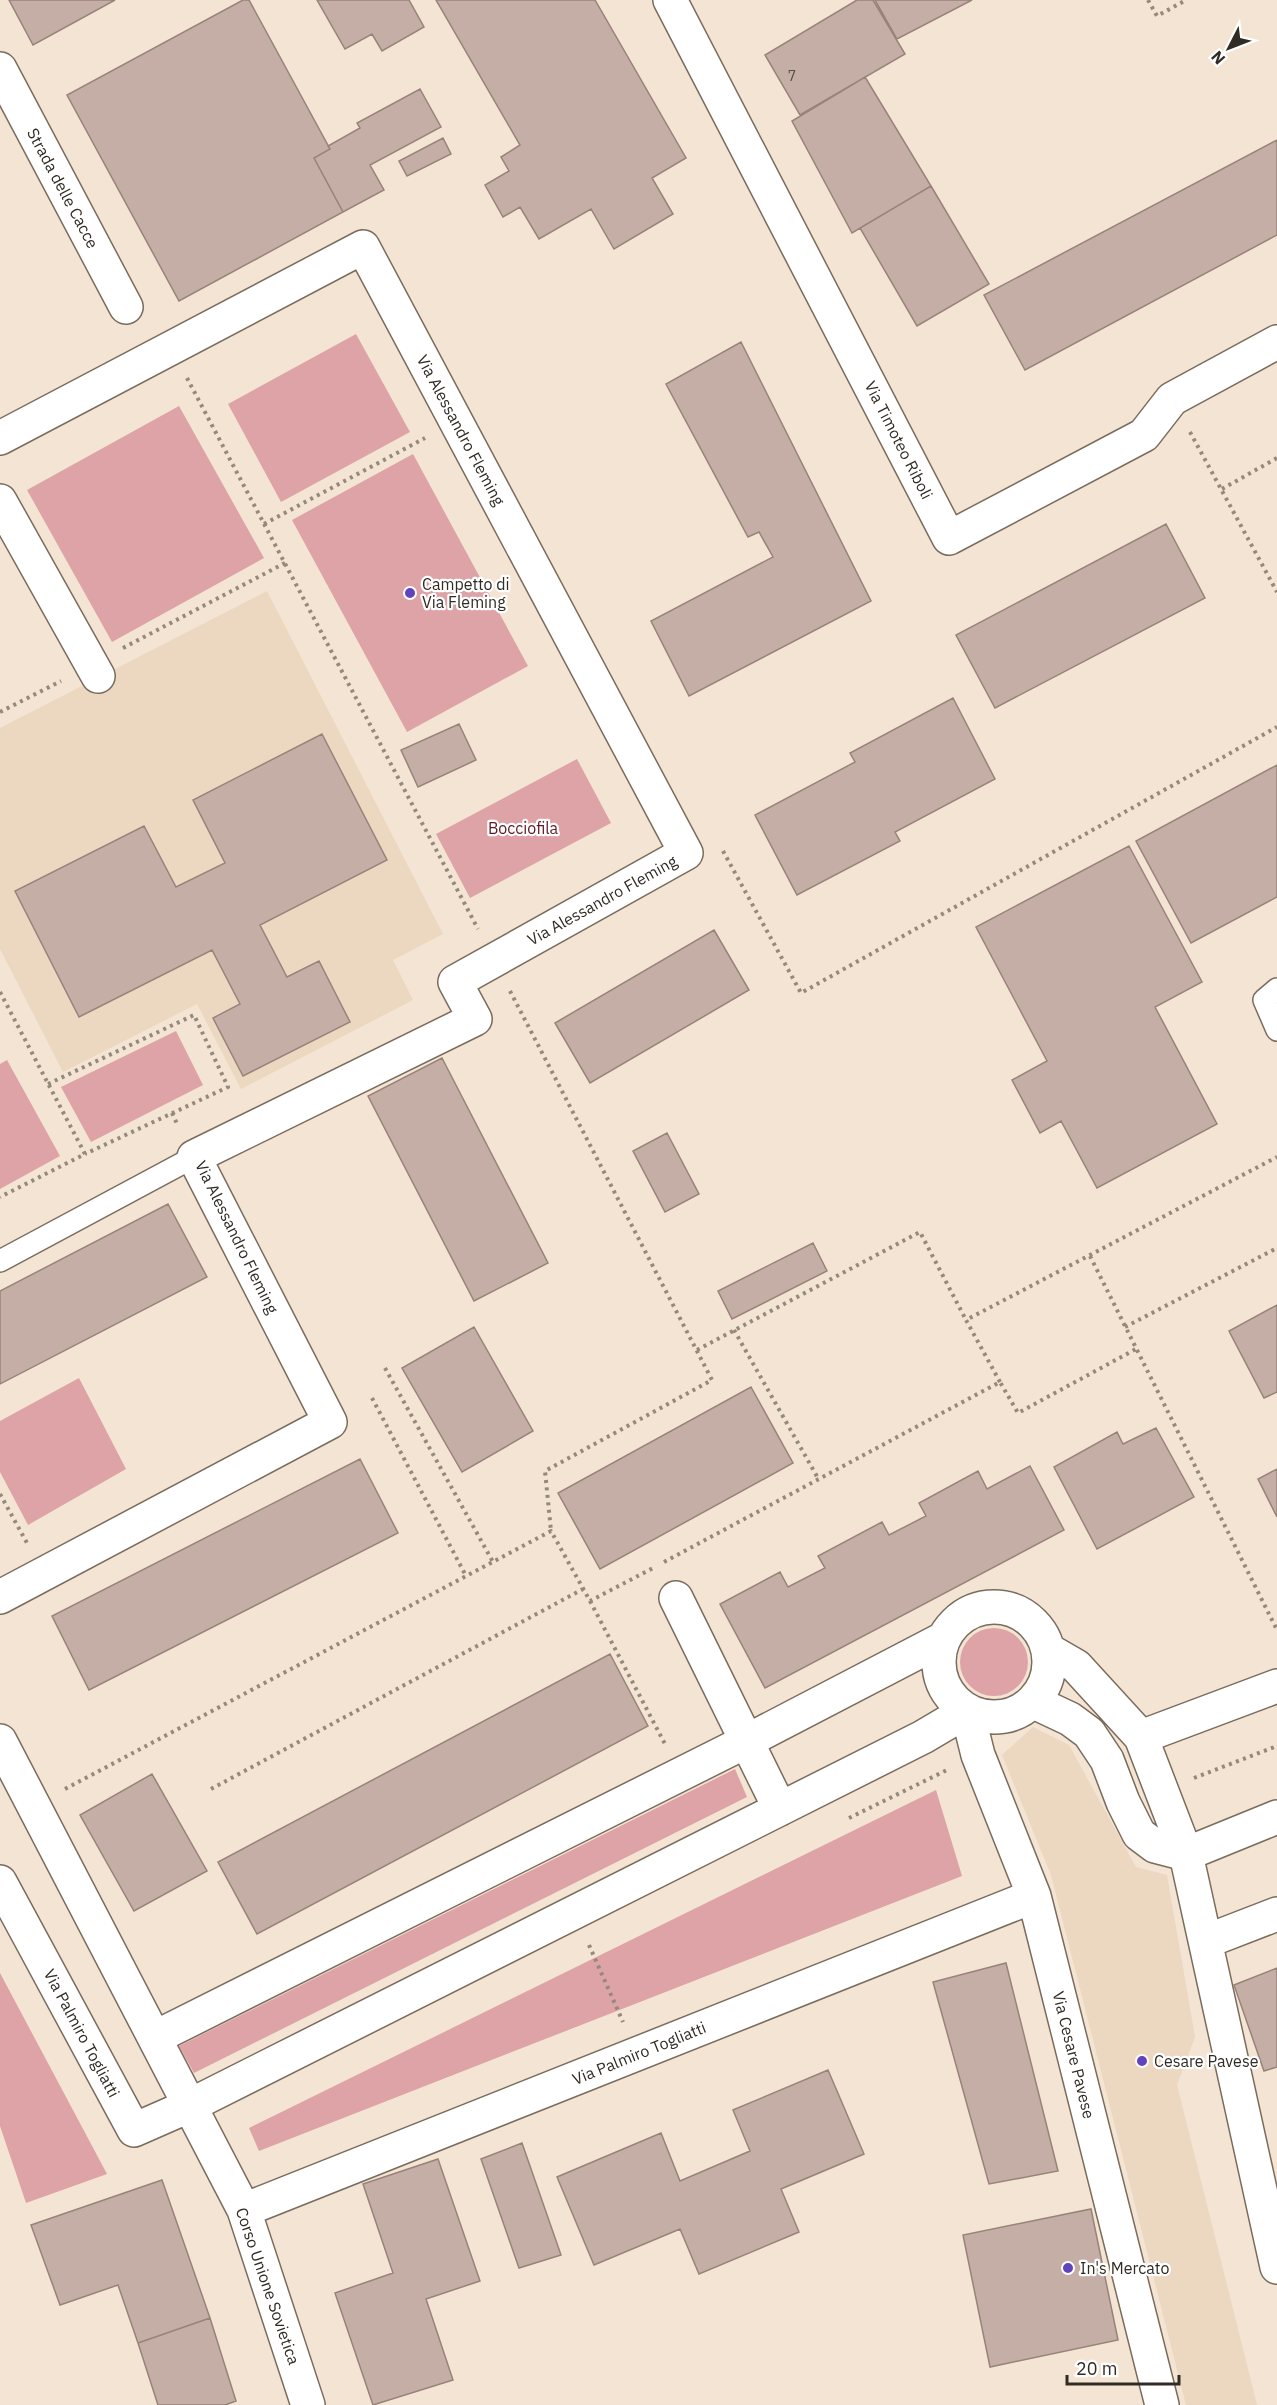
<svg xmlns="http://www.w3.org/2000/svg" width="1277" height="2405" viewBox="0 0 1277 2405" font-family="'IBM Plex Sans',sans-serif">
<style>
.built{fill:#ecd7c0}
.green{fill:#dda3a7}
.building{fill:#c5aea6;stroke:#98837b;stroke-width:1.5}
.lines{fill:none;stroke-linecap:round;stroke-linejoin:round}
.service-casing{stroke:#7a6c5d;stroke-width:24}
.minor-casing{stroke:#7a6c5d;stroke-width:36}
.path{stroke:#93897d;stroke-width:4;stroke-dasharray:3 4.5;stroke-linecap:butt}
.service{stroke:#fff;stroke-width:21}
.minor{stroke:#fff;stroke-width:33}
.poi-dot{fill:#6143bc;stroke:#fff;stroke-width:2}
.labels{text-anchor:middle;stroke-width:4.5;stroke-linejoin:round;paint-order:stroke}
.number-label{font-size:14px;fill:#554c44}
.street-label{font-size:16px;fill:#302b24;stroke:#fff}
.poi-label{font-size:16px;fill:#302b24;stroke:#fff;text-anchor:start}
.park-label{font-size:16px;fill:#601b27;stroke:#fff}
</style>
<rect width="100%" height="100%" fill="#f4e4d3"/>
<path class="built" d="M267 591 443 934 393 960 413 1000 241 1089 197 1004 63 1072 0 949V728Z
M1033 1727 1069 1745 1136 1867 1167 1875 1195 2037 1177 2085 1257 2405H1186L1051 1875 1002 1755Z"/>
<path class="green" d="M356 334 410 432 281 502 228 404Z
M179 406 264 558 112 642 27 490Z
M413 454 528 666 407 732 292 520Z
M577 759 611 823 470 898 436 834Z
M176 1031 203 1085 91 1142 61 1087Z
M7 1060 60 1156 0 1189V1064Z
M79 1378 126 1469 28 1525 0 1472V1421Z
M960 1662a34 34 0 1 1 68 0a34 34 0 1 1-68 0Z
M735 1769 747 1797 194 2073 179 2046Z
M936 1790 962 1876 259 2151 249 2128Z
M0 1973 107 2174 26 2203 0 2126Z"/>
<path class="building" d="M9 0H115L33 45Z
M243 0H249L330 149 314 158 343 212 179 301 67 95Z
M317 0H409L424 27 382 51 372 34 345 49Z
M436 0H595L686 158 652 178 673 214 614 249 591 209 539 239 520 207 503 217 485 185 509 171 501 157 520 145Z
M857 0H873L905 54 800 115 765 55Z
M875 0H972L897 39Z
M865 77 931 186 852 233 792 121Z
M420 89 441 127 370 165 384 190 343 212 314 158 330 149 328 146 360 128 357 123Z
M443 138 451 154 407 176 399 161Z
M1277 140V235L1025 370 984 295Z
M931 186 989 284 917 326 860 228Z
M741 342 871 601 689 696 651 621 773 557 759 532 748 537 666 384Z
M1166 524 1205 598 995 708 956 635Z
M953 698 995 779 895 832 900 841 797 895 755 815 855 762 850 753Z
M459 724 476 760 418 787 401 750Z
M322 734 387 860 260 925 287 977 319 961 350 1022 243 1076 213 1018 240 1004 212 950 79 1017 15 891 144 826 176 887 225 863 193 800Z
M1277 765V897L1191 943 1136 841Z
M1129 846 1202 982 1155 1007 1217 1124 1097 1188 1061 1121 1040 1133 1012 1080 1047 1061 976 927Z
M714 930 749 990 590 1083 555 1023Z
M442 1058 548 1263 474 1301 368 1096Z
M667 1133 699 1194 665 1212 633 1151Z
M168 1204 207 1277 0 1384V1291Z
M813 1243 827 1271 732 1319 718 1291Z
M1277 1305V1392L1264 1398 1229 1331Z
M474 1327 533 1431 462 1472 402 1368Z
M751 1387 793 1463 600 1569 558 1493Z
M1156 1428 1194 1497 1097 1549 1054 1467 1117 1432 1123 1444Z
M360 1459 398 1533 89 1690 52 1616Z
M1030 1466 1064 1530 765 1688 720 1604 780 1572 788 1587 825 1568 818 1556 882 1522 889 1535 926 1516 919 1503 978 1471 987 1489Z
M1277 1469V1517L1258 1479Z
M610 1654 648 1726 257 1934 218 1862Z
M152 1774 207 1871 134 1911 80 1815Z
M1006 1963 1058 2171 989 2184 933 1982Z
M1277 1968V2067L1264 2071 1234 1985Z
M828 2070 864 2154 781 2189 799 2232 699 2274 680 2229 594 2265 557 2177 661 2133 680 2181 750 2151 733 2110Z
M522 2143 561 2255 519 2268 481 2159Z
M438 2159 480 2281 426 2299 453 2380 373 2405 335 2293 393 2273 363 2184Z
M162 2180 210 2318 138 2343 118 2285 60 2305 31 2225Z
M1091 2209 1118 2340 990 2367 963 2235Z
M210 2318 236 2401 225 2405H158L138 2343Z"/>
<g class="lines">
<defs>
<path id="service" d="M1277 989 1264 1000 1277 1030
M0 1261 194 1157"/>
<path id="minor" d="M670 0 949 538 1144 435 1172 399 1277 342
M0 69 126 307
M0 438 363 247 686 853 455 982 475 1019 194 1157 330 1422 0 1597
M0 501 98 676
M676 1598 780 1809
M939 1662a55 55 0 1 1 110 0a55 55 0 1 1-110 0Z
M1050 1651 1076 1666 1141 1737 1186 1854 1277 2267
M1034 1702 1070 1719 1089 1733 1107 1760 1123 1802 1139 1834 1155 1846 1186 1854 1277 1817
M967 1711 978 1755 1034 1896 1162 2405
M1141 1737 1277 1686
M0 1741 244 2210 308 2405
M0 1882 134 2130 191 2105 923 1737 967 1711
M1207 1941 1277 1914
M156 2037 747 1741 943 1639
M244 2210 1034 1896"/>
</defs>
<use href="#service" class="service-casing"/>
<use href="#minor" class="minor-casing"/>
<path class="path" d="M1148 0 1157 16 1186 0
M187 378 478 929
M1190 432 1277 592
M1222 489 1277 458
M264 524 425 438
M123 648 285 563
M0 712 61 681
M723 851 801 993 1277 727
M510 991 712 1380 545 1471 551 1531
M0 992 85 1154 0 1197
M48 1084 194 1015 228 1087 85 1154
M172 1113 178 1126
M1090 1256 1277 1630
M1125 1327 1277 1248
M734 1330 819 1480
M697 1350 920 1232 966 1320
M385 1368 493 1562
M1000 1382 966 1320 1277 1157
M372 1398 466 1576
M0 1494 27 1543
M664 1562 1000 1382 1018 1413 1136 1349
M590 1601 665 1744
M1194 1778 1277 1746
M65 1789 551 1531 590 1601 655 1567
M211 1789 583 1589
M849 1818 947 1770
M589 1945 623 2022"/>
<use href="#service" class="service"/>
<use href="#minor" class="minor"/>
</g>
<g class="poi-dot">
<circle cx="410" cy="593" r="6"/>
<circle cx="1142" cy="2061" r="6"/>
<circle cx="1068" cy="2268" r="6"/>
</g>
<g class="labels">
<g class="number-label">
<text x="792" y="81">7</text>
</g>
<g class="street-label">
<text transform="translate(63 188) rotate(62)" y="6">Strada delle Cacce</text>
<text transform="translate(461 430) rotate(62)" y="6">Via Alessandro Fleming</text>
<text transform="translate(899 440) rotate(63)" y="6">Via Timoteo Riboli</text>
<text transform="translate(602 900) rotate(-29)" y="6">Via Alessandro Fleming</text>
<text transform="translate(237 1237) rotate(64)" y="6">Via Alessandro Fleming</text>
<text transform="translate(82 2033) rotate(62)" y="6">Via Palmiro Togliatti</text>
<text transform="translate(639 2053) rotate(-22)" y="6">Via Palmiro Togliatti</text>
<text transform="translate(1074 2055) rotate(76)" y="6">Via Cesare Pavese</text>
<text transform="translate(268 2286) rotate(71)" y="6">Corso Unione Sovietica</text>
</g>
<g class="poi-label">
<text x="422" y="590">Campetto di<tspan x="422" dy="18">Via Fleming</tspan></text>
<text x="1154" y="2067">Cesare Pavese</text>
<text x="1080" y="2274">In's Mercato</text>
</g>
<g class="park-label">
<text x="523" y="834">Bocciofila</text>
</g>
</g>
<g transform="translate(1229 48) rotate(228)" stroke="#ffffff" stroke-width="4.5" paint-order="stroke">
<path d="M0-4.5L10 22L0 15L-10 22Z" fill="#302b24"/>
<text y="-9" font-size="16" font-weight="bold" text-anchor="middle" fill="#302b24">N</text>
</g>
<path d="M1067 2375v9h112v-9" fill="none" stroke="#302b24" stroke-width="3"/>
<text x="1076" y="2375" font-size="18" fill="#302b24" stroke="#ffffff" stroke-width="4.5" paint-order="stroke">20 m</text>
</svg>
